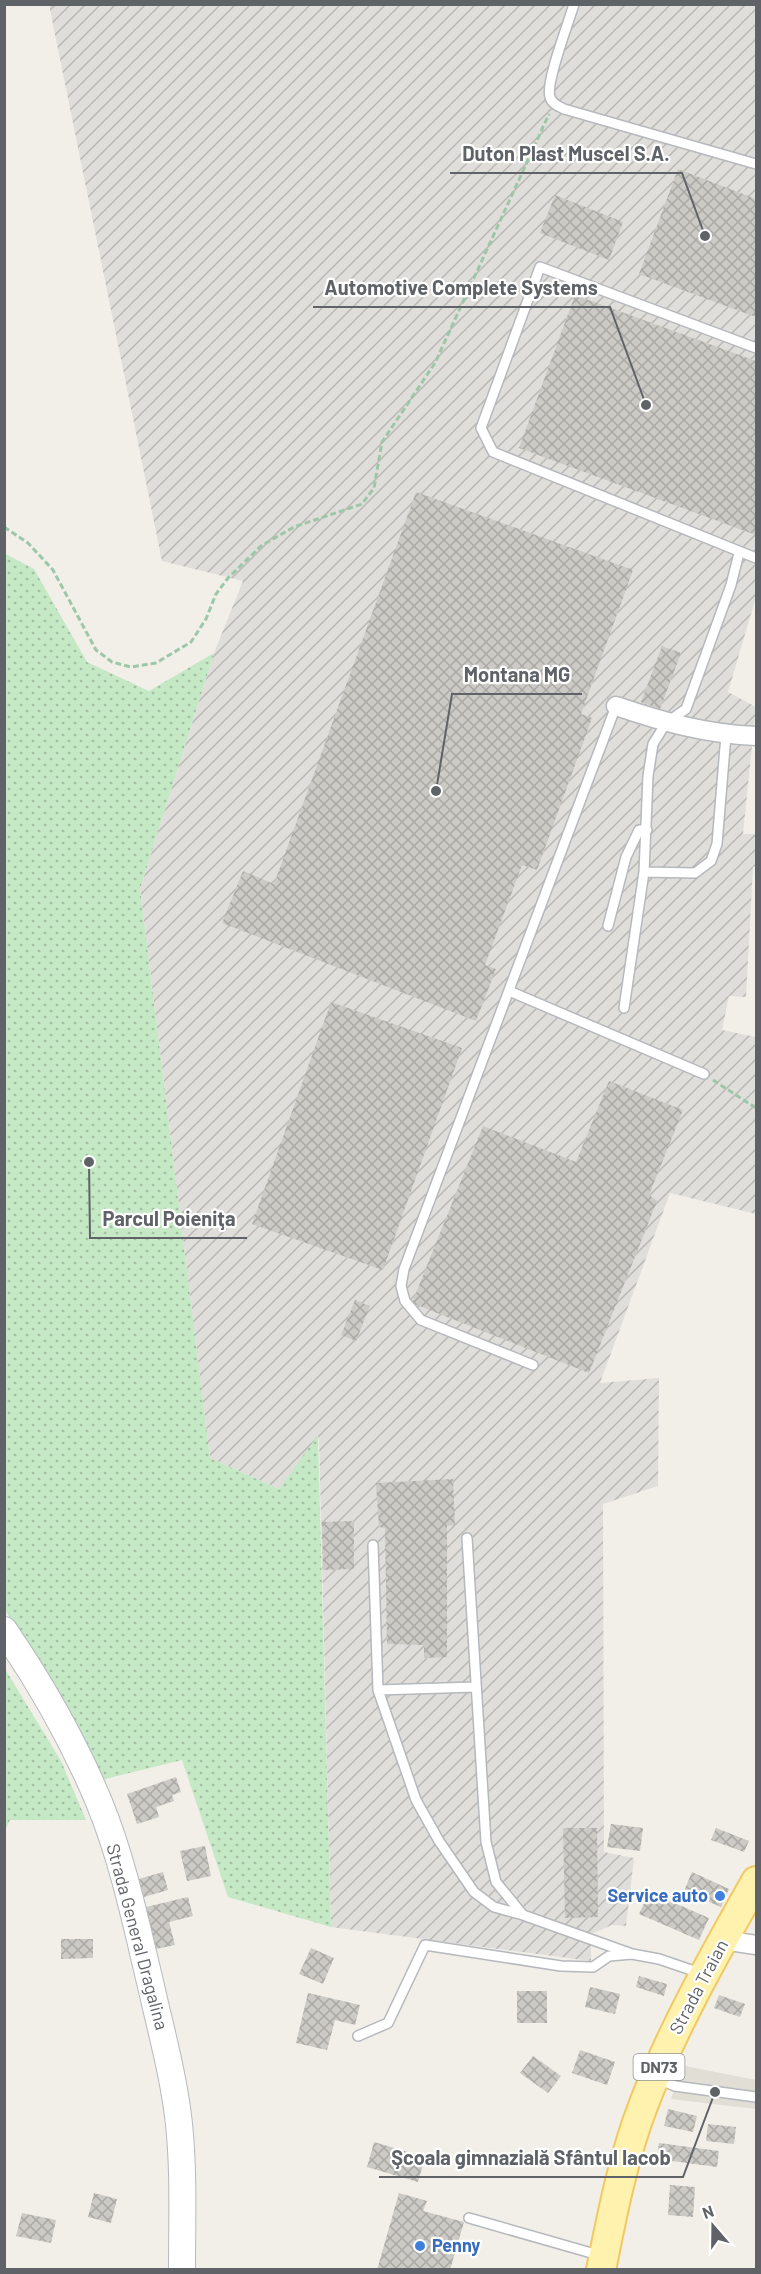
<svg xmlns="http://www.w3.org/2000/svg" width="761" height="2274" viewBox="0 0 761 2274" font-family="Barlow,sans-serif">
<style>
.industrial{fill:url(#industrial-furrows)}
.education{fill:#e1ded6}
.park{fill:url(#park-dots)}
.building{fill:url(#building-cross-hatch)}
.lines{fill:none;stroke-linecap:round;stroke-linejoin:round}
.service-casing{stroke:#b5b8bc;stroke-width:12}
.minor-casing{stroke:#b5b8bc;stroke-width:21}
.secondary-casing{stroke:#b6babf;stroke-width:28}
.primary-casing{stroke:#f2c960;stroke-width:32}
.path{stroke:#9cc7a9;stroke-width:3;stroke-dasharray:6 3;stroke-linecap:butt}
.service{stroke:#fff;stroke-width:9}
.minor{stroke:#fff;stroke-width:18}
.secondary{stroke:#fff;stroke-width:26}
.primary{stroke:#fff2af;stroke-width:28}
.shop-dot{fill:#3f7fe0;stroke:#fff;stroke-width:2}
.labels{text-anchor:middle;stroke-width:4.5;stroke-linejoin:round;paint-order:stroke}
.shield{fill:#fff;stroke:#8f9295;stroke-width:1.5}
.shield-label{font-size:16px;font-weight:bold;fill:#5f6368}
.shop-label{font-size:18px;font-weight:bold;fill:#366cbe;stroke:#fff;text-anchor:end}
.street-label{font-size:18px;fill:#5f6368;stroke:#fff}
.leader{fill:none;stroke:#5f6368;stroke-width:2}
.callout-dot{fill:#5f6368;stroke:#fff;stroke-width:2}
.callout-label{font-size:20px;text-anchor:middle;font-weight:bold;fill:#5f6368;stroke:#fff;stroke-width:4.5;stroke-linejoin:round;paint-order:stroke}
</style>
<defs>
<pattern id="industrial-furrows" width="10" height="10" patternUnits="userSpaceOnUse" patternTransform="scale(1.5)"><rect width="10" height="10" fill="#e0deda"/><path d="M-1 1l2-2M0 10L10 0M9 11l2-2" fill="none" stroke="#b9b8b5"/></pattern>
<pattern id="park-dots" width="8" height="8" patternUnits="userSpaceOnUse" patternTransform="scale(1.5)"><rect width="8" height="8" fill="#c5e8c5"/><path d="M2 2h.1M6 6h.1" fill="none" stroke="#a3c0a4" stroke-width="1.8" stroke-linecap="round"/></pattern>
<pattern id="building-cross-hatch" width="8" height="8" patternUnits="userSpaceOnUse" patternTransform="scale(1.5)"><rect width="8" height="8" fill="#cccac5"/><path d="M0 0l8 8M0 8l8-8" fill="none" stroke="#a9a8a4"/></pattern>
</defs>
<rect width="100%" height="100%" fill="#f1efe8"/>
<path class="industrial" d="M49 5H756V597L728 692 756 707 743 834H756V866L753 867 746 997 729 996 722 1030 756 1037V1214L670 1193 600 1383 659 1378 658 1486 603 1504 604 1852 634 1858 626 1926 612 1925 591 1934V1961L331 1927 319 1437 279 1489 210 1458 140 889 214 653 243 581 162 561Z"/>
<path class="education" d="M685 2066 756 2080V2109L671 2099 675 2086Z"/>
<path class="park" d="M4 553 34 569 87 662 149 691 214 653 140 889 210 1458 279 1489 318 1435 331 1927 228 1897 182 1760 101 1780 36 1657 5 1610Z
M5 1669 61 1761 86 1820H10L5 1830Z"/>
<path class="building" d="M678 169 756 199V317L639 274Z
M555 195 623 222 609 260 540 233Z
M575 295 756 361V535L519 448Z
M416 492 633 570 581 714 592 718 537 870 522 865 485 965 496 969 476 1021 222 923 243 871 274 884Z
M662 646 681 653 660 709 641 702Z
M331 1002 462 1048 383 1270 252 1224Z
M609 1081 683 1110 649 1195 657 1201 589 1373 412 1303 483 1126 576 1162Z
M355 1300 370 1306 356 1341 341 1335Z
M453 1479 455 1525 447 1526V1657L424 1658V1645L387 1644 385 1528 379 1527 376 1483Z
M354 1521V1569L323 1570 322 1522Z
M176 1777 181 1792 172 1795 174 1801 156 1807 159 1817 137 1824 127 1794Z
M611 1824 643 1828 640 1851 607 1847Z
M563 1828H597L598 1917 565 1918Z
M716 1828 749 1841 744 1852 711 1840Z
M205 1846 211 1876 187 1881 180 1851Z
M163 1872 168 1890 144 1897 139 1879Z
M692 1872 729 1889 721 1907 684 1891Z
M649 1892 709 1918 699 1940 639 1914Z
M188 1897 193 1916 169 1922 175 1945 156 1949 146 1907Z
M61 1939H93V1958L61 1959Z
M311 1948 334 1958 323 1984 299 1974Z
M639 1976 667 1984 664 1996 636 1987Z
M590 1987 620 1994 615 2014 585 2007Z
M517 1991H547V2023H517Z
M308 1993 360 2005 355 2025 335 2020 327 2050 296 2043Z
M719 1995 745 2004 740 2017 714 2008Z
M580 2050 615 2062 607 2085 572 2073Z
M533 2056 561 2076 548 2093 520 2073Z
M668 2109 697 2116 693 2132 664 2126Z
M708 2124 736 2127 734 2144 706 2141Z
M374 2142 425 2157 418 2182 367 2167Z
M659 2143 719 2151 717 2167 657 2159Z
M670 2185 695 2187 693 2217 668 2215Z
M94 2193 117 2199 111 2223 88 2217Z
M399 2193 427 2201 423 2211 464 2222 450 2270H377Z
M22 2213 56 2220 51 2243 16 2236Z"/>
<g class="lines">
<defs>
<path id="service" d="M574 4C569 22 545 83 550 97 552 104 558 106 564 109L756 164
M756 348 540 267 481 428 493 452 756 558
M644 872 695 873 711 861 717 844 726 735
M608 926 626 857 639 830H647
M509 991 704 1074
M624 1008 644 872 648 776 653 744 666 723 686 709 731 585 739 553
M533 1365 421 1320 405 1301 401 1286 404 1269 616 706
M467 1538 486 1842 496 1882 523 1915 632 1954
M373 1545 378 1690 416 1800 439 1841 474 1892 494 1907 523 1915
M378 1690 476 1687
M358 2036 388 2023 425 1945 561 1966 593 1967 609 1956 632 1954 659 1959 700 1973
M656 2078 675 2086 756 2097
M469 2218 602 2256"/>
<path id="minor" d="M616 706C663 722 706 734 756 736
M723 1940 756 1945"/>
<path id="secondary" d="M4 1630C41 1684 74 1742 99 1802 123 1860 136 1924 151 1986 161 2031 174 2077 179 2124 184 2172 182 2221 182 2270"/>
<path id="primary" d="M601 2270C612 2215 623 2158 643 2106 673 2027 715 1954 756 1881"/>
</defs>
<use href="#service" class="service-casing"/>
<use href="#minor" class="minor-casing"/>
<use href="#secondary" class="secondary-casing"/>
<use href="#primary" class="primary-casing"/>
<path class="path" d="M4 527 28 543 53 570 96 650 112 662 131 667 156 663 191 642 206 619 216 594 228 578 261 546 294 527 362 504 374 488 382 442 435 363 549 114
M713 1080 756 1108"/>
<use href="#service" class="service"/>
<use href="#minor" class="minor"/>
<use href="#secondary" class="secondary"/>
<use href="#primary" class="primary"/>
</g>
<g class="shop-dot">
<circle cx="720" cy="1896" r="6"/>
<circle cx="420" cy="2246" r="6"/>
</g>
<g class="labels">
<rect class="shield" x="633.5" y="2054" width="51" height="26" rx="4.5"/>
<g class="shield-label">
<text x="659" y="2073">DN73</text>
</g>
<g class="shop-label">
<text x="708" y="1902">Service auto</text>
<text x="432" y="2252" text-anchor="start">Penny</text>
</g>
<g class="street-label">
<text transform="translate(137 1937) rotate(75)" y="6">Strada General Dragalina</text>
<text transform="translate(699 1987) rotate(-62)" y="6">Strada Traian</text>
</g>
</g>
<path class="leader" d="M705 236L682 173H450M646 405L610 307H313M436 791L452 694H582M89 1162L90 1238H247M715 2092L683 2177H379"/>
<g class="callout-dot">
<circle cx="705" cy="236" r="6"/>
<circle cx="646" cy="405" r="6"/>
<circle cx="436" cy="791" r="6"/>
<circle cx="89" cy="1162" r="6"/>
<circle cx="715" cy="2092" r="6"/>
</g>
<g class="callout-label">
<text x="566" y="161">Duton Plast Muscel S.A.</text>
<text x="461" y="295">Automotive Complete Systems</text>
<text x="517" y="682">Montana MG</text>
<text x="169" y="1226">Parcul Poieniţa</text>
<text x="531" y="2165">Şcoala gimnazială Sfântul Iacob</text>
</g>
<rect width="761" height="2274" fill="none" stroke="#5f6368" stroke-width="12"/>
<g transform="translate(713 2226) rotate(340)" stroke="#ffffff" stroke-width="4.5" paint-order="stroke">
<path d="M0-4.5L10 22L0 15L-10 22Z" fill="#5f6368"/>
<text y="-9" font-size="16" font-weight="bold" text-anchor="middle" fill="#5f6368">N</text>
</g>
</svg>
